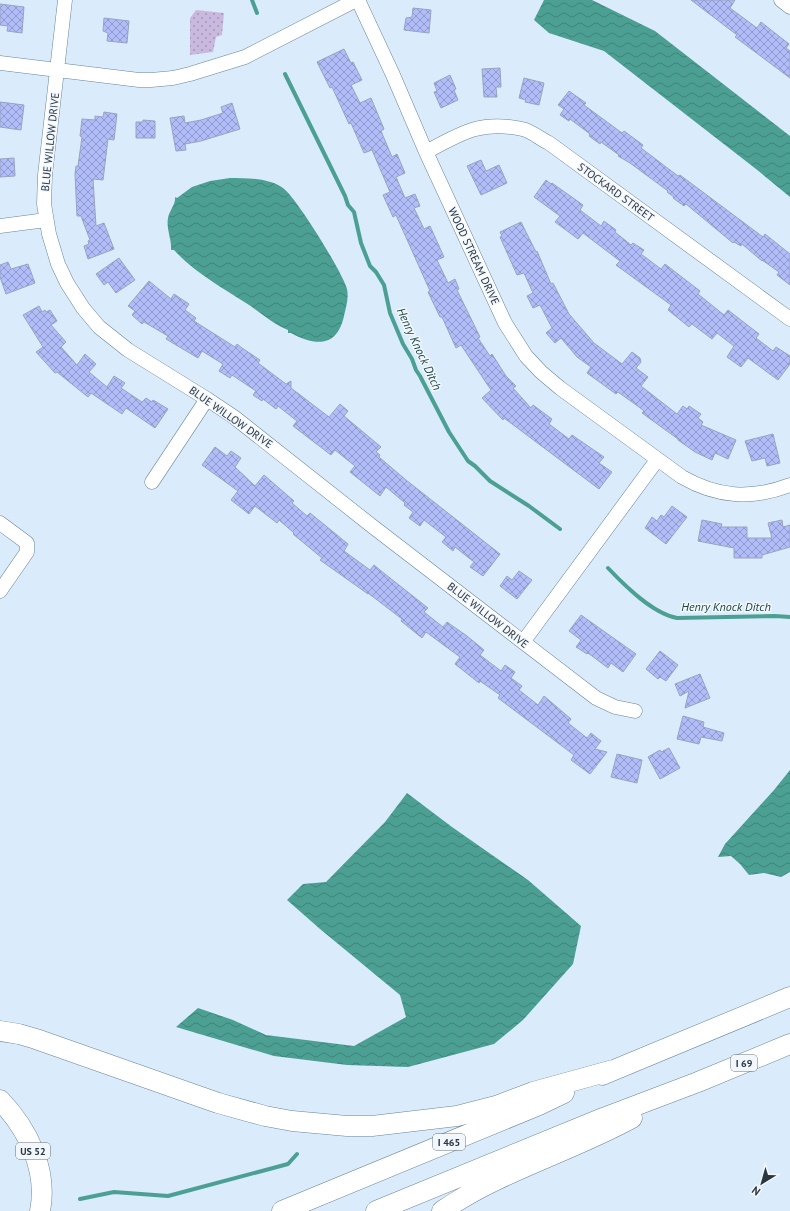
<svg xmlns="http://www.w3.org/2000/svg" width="790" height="1211" viewBox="0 0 790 1211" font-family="'PT Sans',sans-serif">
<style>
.green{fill:url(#green-dots)}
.water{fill:url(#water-waves)}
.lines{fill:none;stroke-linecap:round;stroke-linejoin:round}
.stream{stroke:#4ca093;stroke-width:4}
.building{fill:url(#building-cross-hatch);stroke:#9aa2c2}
.minor-casing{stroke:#68839a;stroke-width:15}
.highway-casing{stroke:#68839a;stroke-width:21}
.minor{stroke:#fff;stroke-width:14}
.highway{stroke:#fff;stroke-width:20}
.labels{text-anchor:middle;stroke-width:3;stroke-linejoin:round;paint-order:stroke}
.shield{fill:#f1f7fc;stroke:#667078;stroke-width:1}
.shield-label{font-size:10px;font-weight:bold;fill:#2a3640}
.street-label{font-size:11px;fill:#2a3640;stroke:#f1f7fc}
.water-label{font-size:12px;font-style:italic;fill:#1e4640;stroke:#f1f7fc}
</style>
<defs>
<pattern id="green-dots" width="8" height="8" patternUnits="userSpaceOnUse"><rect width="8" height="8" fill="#c9b9de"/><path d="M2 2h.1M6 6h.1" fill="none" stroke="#a397b5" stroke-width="1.8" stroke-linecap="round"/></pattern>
<pattern id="water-waves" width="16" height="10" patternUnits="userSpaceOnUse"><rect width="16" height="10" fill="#4ca093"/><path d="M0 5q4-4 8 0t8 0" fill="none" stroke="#3f8379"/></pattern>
<pattern id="building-cross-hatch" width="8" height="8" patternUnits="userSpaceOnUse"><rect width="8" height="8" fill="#b0bdf8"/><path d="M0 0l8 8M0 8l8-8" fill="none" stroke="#8f9aca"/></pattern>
</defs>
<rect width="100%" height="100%" fill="#daecfb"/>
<path class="green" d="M196 10 224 13 222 35 216 37 213 52 190 55V18Z"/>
<path class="water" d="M544 0H592L655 31 790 136V197L756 169 604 51 549 33 534 20Z
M230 178C246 178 269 178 283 188 296 197 343 273 347 289 349 298 346 307 344 316 337 348 315 346 291 333H288V330C273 324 260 312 246 303 221 287 194 272 174 250H171C172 240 166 229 168 218 169 211 176 204 175 197L177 198 192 187 210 181Z
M790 770V872L781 877 764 873 749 875 740 864 731 856 718 857 725 844 774 790Z
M407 793 452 827 528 880 581 926 573 964 523 1020 494 1044 408 1067 347 1065 274 1056 176 1027 198 1008 233 1020 266 1035 354 1046 406 1017 400 995 320 929 287 900 303 884 326 882 385 822Z"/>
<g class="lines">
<path class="stream" d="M252 0 257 13
M285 74 345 196 348 205 354 212 361 243 370 266 376 272 384 285 390 313 403 344 412 359 416 370 420 376 449 432 468 461 475 466 490 481 529 506 560 529
M608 568C625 586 652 613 677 618L775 616 790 617
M80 1199 114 1192 168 1196 288 1164 297 1154"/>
</g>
<path class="building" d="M691 0H735L730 8 757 28 761 22 789 44 786 48 790 51V78L735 37 737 35Z
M0 4 24 7 22 33 7 31 8 26 0 25Z
M413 8 431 10 429 33 404 30 406 18 412 17Z
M104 18 129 21 127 43 107 41 108 33 103 31Z
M344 49 351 63 353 62 362 80 351 85 360 103 371 98 384 129 381 131 392 157 397 154 405 173 396 177 405 198 415 194 420 206 414 208 424 229 430 226 444 257 437 260 448 283 455 279 459 289 457 290 480 337 478 338 490 356 492 354 506 376 516 386 513 388 531 408 533 405 552 419 549 424 569 439 572 435 604 457 599 463 612 472 599 489 504 418 503 420 482 398 491 390 461 345 456 348 442 317H440L428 292 430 291 396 215 393 217 383 195 390 192 372 150 364 153 351 123 349 124 332 87 330 88 317 62Z
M500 68 501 87H496L497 97H484L482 69Z
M450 75 456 89 454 90 458 100 441 108 434 92 437 91 434 83Z
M524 78 544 83 539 105 525 102 526 100 519 98Z
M569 91 586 103 584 105 622 133 624 131 643 145 641 148 678 176 680 175 763 237 765 234 790 254V285L777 275 779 272 762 260V261L742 244 741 246 734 242 733 243 686 204 684 206 673 198 674 197 667 192 668 191 630 163 618 156 619 155 601 142 600 144 589 136 590 134 570 119 569 121 560 115 564 109 558 105Z
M0 102 24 105 21 130 0 127Z
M232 103 240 129 201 141 185 144 186 150 176 151 170 118 184 116 185 123 201 120 223 113 221 107Z
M104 112 117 114 114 140 108 139 103 180 93 179 96 226 104 223 114 249 88 259 84 246 89 244 88 241 90 240 81 216H77L75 174 76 166H78L82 137 80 136 82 119 95 120V116L103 117Z
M143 120 155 121V138H136V122H143Z
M14 158 15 176 0 177V159Z
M481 160 486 171 499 165 507 183 481 195 467 166Z
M546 180 551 184 552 183 583 205 580 210 601 226 604 221 616 230 615 232 631 245 633 243 644 250 641 254 661 269 665 264 700 291 698 294 724 315 728 310 759 334 756 338 773 351 776 347 790 356V364L778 380 748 358 741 367 727 357 734 346 717 333 712 339 692 324 689 327 668 310 671 305 616 265 620 261 583 233 578 239 555 222 560 216 534 197Z
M521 222 536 252 537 251 551 284 553 283 569 314 594 343 622 364 632 352 640 358 641 362 636 368 648 377 641 386 677 414 683 406 687 409 689 406 701 414 698 418 703 422 701 425 736 440 728 459 715 453 712 460 695 452 678 440V439L642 413 644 411 639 407 618 392 616 394 587 373 591 367 577 357 561 338 555 343 546 333 552 328 540 305 533 308 527 296 533 293 524 273 517 275 500 237 502 236 500 232Z
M119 258 135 280 116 293 108 282 104 285 96 274Z
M8 262 11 269 28 264 35 283 6 294 0 277V265Z
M149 281 171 299 174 294 189 304 185 310 196 318 194 321 235 347 237 344 242 348 260 360 258 363 286 384 291 381V388L329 417 340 404 348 411 344 416 381 447 376 452 380 455 379 457 406 480 500 554 483 576 470 567 474 562 455 547 453 551 442 542 446 537 424 520 420 526 409 518 413 512 404 505 405 503 386 487 380 496 350 472 355 466 335 450 331 455 293 426 297 421 278 406 276 409 263 399 262 401 253 395 256 391 232 375 230 378 219 371 223 364 202 351 198 358 166 339 168 336 144 322 142 324 132 315 135 311 128 306Z
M39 306 42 312 45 310 46 312 50 310 57 321 51 325 66 342 61 347 77 365 85 354 96 364 89 372 107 387 114 376 125 383 121 388 142 402 146 398 152 402 153 400 168 409 155 428 126 408 122 414 91 393 88 397 57 372 55 373 36 352 43 347 23 315Z
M773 434 780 463 767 466 765 458 752 461 745 441Z
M215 447 227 456 231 451 241 458 235 467 255 486 264 475 294 501 292 503 307 516 310 513 348 544 344 551 370 570 374 565 385 574 428 608 424 612 443 627 447 622 467 636 484 650 480 655 501 671 505 665 515 672 511 678 522 686 519 690 538 705 544 696 571 719 568 723 587 738 591 733 601 741 595 749 607 752 590 774 571 760 574 755 498 698 500 695 480 681 479 683 455 664 460 657 426 632 422 638 401 621 402 619 368 593V594L320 560 322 558 293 534 294 533 279 520 277 523 255 506 249 514 231 500 238 491 202 465Z
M672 506 687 517 666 544 645 528 652 517 657 521 661 515 664 517Z
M702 520 722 524 721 527H747V538H772L768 523 782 520 783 527 790 525V547L762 555V558H734V548L698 541Z
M519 571 532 580 517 599 500 586 507 576 512 580Z
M581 615 636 654 623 672 611 663 608 668 588 653 587 654 576 647 581 640 569 631Z
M660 651 678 665 666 681 660 677 658 679 646 669Z
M700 674 710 698 685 708 689 691 680 696 675 684Z
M683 716 704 722 703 727 724 733 722 741 701 737 699 744 677 739Z
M669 748 680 768 660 779 648 757 660 750 661 752Z
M617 754 642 760 637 783 611 777Z"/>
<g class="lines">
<defs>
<path id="minor" d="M65 0 45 175 44 204 49 234 58 264 67 283 83 308 99 327 128 350 207 399 234 417 372 526 596 698 615 707 635 711
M358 0 393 75 426 152 505 323 526 356 541 372 560 388 682 477C717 497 751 500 790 485
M781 0 790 7
M0 63 139 80H151L173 78 190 74 245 57 356 0
M426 152C461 133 481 120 522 129 532 131 540 139 549 143L790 319
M0 226 46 220
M152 482 207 399
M0 523 27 543V552L0 591
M523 642 657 460"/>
<path id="highway" d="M0 1031 19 1034 36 1039 218 1103 265 1116 292 1121 347 1126H372L457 1116 496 1106 533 1092 613 1070
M602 1075 790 997
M0 1100C28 1129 48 1170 40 1211
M282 1211 539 1105 564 1093
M376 1211 603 1118 698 1082 790 1044
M442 1211C500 1171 570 1152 632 1118"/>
</defs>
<use href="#minor" class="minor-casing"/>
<use href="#highway" class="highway-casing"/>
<use href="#minor" class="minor"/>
<use href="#highway" class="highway"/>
</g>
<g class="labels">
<g class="shield">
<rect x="731" y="1055" width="26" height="16" rx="3"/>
<rect x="433" y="1134" width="32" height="16" rx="3"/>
<rect x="16" y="1143" width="34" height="16" rx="3"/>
</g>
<g class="shield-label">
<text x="744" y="1067">I 69</text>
<text x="449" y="1146">I 465</text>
<text x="33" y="1155">US 52</text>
</g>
<g class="street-label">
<text transform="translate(50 142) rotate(-84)" y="4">BLUE WILLOW DRIVE</text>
<text transform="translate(616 192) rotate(36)" y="4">STOCKARD STREET</text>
<text transform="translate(474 256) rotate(65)" y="4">WOOD STREAM DRIVE</text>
<text transform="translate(231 417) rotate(35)" y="4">BLUE WILLOW DRIVE</text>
<text transform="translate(488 615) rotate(38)" y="4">BLUE WILLOW DRIVE</text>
</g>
<g class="water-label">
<text transform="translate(419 349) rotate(65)" y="4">Henry Knock Ditch</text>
<text x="726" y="611">Henry Knock Ditch</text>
</g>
</g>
<g transform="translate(762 1183) rotate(217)" stroke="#f1f7fc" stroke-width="3" paint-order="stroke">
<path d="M0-3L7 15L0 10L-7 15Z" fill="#2a3640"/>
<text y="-6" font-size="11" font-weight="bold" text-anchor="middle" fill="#2a3640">N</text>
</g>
</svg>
